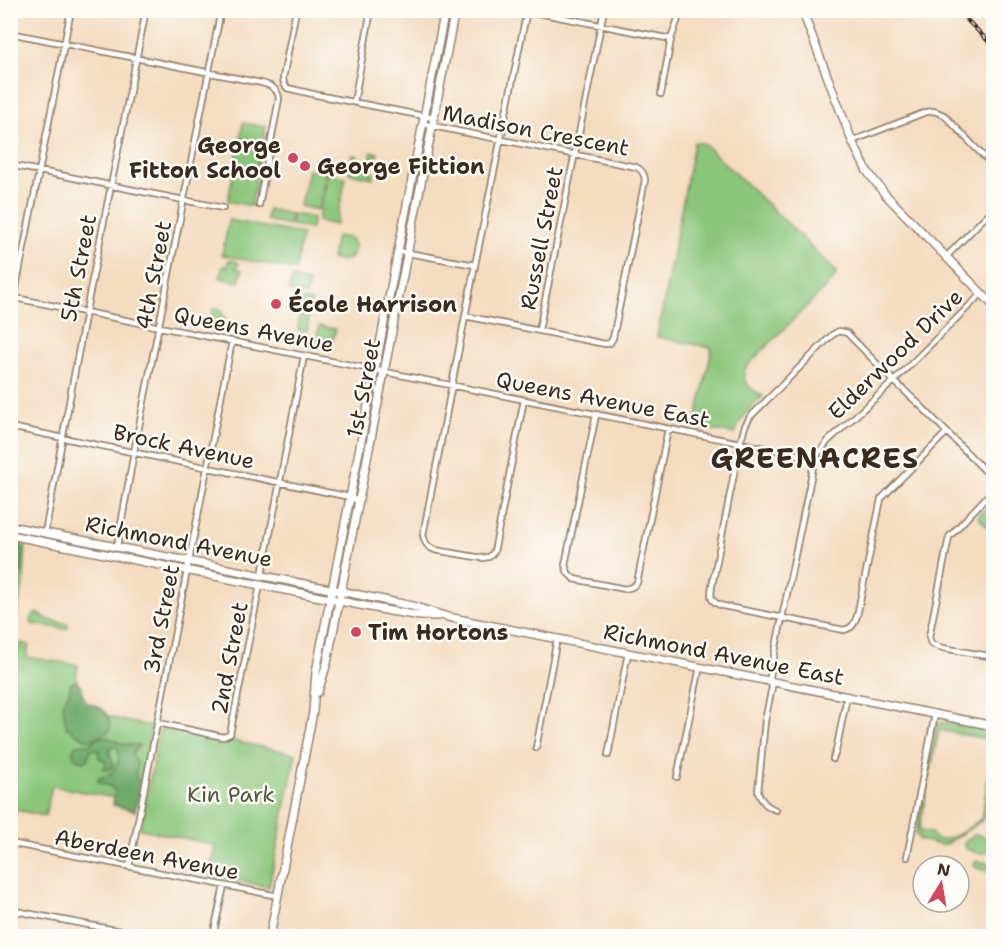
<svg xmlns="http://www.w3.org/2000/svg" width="1004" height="947" viewBox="0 0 1004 947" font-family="'Shantell Sans',sans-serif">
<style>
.green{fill:#8bc67b;stroke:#63784c;stroke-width:1.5}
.forest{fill:#70ab6b;stroke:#566a44;stroke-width:1.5}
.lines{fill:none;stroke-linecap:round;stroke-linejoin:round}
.street-casing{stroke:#98836e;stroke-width:8}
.secondary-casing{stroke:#98836e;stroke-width:10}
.street{stroke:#fff;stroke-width:4.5}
.secondary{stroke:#fff;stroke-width:7}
.rail-casing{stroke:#3b2a1e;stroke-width:4}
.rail{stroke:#fdfcf7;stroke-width:1.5;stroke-dasharray:4.5;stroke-linecap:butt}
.poi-dot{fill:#d1495b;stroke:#fdfcf7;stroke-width:2}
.labels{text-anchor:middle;stroke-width:5;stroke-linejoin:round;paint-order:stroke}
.street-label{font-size:22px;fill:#3b2a1e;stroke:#fdfcf7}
.poi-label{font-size:22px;font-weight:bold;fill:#3b2a1e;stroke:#fdfcf7;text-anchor:start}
.park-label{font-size:22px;fill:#53593a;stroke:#fdfcf7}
.district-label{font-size:28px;font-weight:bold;letter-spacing:1.5px;fill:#3b2a1e;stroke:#fdfcf7}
</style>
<rect width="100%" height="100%" fill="#fdfcf7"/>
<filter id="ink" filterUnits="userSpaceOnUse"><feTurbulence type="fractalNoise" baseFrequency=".0167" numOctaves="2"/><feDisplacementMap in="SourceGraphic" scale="12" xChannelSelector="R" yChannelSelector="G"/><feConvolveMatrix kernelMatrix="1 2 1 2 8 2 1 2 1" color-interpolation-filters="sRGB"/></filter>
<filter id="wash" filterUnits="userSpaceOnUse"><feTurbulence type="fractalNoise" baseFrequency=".008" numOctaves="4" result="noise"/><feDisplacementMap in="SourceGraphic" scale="24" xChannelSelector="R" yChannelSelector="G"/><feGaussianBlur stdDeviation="1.35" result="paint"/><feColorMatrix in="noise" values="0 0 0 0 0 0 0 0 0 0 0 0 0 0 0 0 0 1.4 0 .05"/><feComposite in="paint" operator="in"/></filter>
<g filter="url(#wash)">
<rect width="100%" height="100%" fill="#f4dcbf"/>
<path class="green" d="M243 123 266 127 259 162 257 161V165L259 166 251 206 228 201Z
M694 142 703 143 787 223 836 272 835 278 745 368C740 384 751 388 763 396 750 408 740 417 735 434L695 427 712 348 657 337Z
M372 152 378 153 376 160 372 166H371L369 171 373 174 374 172 373 178 349 173 352 155 358 156V159L370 161Z
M308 169 326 172 318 210 300 206Z
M328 173 346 177 336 225 318 221Z
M268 209 291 214 289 225 266 220Z
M293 214 313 218 311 229 291 225Z
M229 220 302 234 295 270 222 255Z
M336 236 350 238 355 246C352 262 347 262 332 259Z
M229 260 237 262 239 264 236 268 242 270 239 282 220 278 223 266 228 267 227 264Z
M292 278 309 282 306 295 289 291Z
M305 300 312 302 311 308 306 311 305 315 309 317 307 331 299 330 298 329 300 315H302L300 312 302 301Z
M216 308 220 309 225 318 223 324 219 327 215 326 211 321 213 310Z
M319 326 336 329 331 345 325 346H315Z
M993 501V533L978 517Z
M11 542 26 545 24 577 11 649V613L13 597 11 596V594L13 593 16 579 11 578Z
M36 613 50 620 68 624V628L65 629 32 624 30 621 32 616Z
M21 643 29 645 27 657 78 665C68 714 115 719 151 726L137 802 52 786 45 816 11 809V673L15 652Z
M942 722 991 732 990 738 986 739 939 730 929 777 927 775 936 728 938 724Z
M161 729 224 741 229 740 296 754 269 887 209 876 215 845 140 829 159 732Z
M993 750V765L983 820 946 844 941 845 920 840 915 833 925 783H928L919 831 931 833 935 839C953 843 967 828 981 819Z
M975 834 993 839C992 842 992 846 990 849 986 857 971 851 965 848L964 845 965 841Z
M976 861 993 864V873L977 868 973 865Z"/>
<path class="forest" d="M16 547H22L23 551 22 572C19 577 15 577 10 576L11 552Z
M76 682 82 686V694L87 703C102 706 113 715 109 732L89 740 83 738 66 727 63 706V702L68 695 71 683Z
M103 737C112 737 116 741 123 744 128 745 134 744 139 745L132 754 137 763 136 775 139 784V793L135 811 113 805 115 791 111 787 98 782V780L99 778 108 776C116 768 123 758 117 747H112L110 748V754L113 763 112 767 108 770 103 769 107 762 99 758 98 751 96 749 90 750 88 760C76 764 69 752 75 746 79 743 86 745 91 744L95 739Z"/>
</g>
<g filter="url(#ink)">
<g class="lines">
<defs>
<path id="street" d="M296 10 283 78 284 84 287 88 317 95 434 118
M523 10 671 39
M10 33 246 80C259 83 278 83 279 99L259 205
M661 94 671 39 681 10
M354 102 371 10
M423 124 636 167C642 170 644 173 645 180L613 338 610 343 605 344 465 316
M852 141 926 112 934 111 944 115 994 167
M10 165 223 208
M397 251 475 265
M946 257 994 208
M10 297 815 458
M10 318 71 10
M539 330 604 10
M524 400 494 552 489 557 482 558 435 550C427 547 425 543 423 535L475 265 527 10
M596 415 565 565 568 573 574 579 625 589 632 587 637 583 668 429
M10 427 350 497 359 502
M947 432 881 499 857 616C854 624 853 628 844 630L723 606C710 602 710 598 712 586L740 443 745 426 750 417 832 335 839 331 847 333 894 381 921 406 994 480
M994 489 949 537 929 637 931 644 943 648 994 657
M45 533 86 311 146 10
M117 547 134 452 221 10
M262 575 304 356
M769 681 815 458 828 441 894 381 981 294
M773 682 765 721 758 792C762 802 766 806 776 810
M158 723 223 737 230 734 260 585
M536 748 557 639
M608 755 628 653
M833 759 836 751 847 696
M677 777 700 667
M10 843 278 896
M907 857 935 714
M129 867 232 341
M10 910 147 936
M213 936 224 886"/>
<path id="secondary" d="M802 10 852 141 867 171 884 193 994 306
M10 526 350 593 412 606 448 617 994 726
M10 535 390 611 421 616H439
M318 692 327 663 455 10
M270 936 313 712 316 672 445 10"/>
</defs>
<use href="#street" class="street-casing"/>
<use href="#secondary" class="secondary-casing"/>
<use href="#street" class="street"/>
<use href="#secondary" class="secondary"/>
<defs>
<path id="rail" d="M957 10 994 47"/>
</defs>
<use href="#rail" class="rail-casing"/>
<use href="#rail" class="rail"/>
</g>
</g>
<g class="poi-dot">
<circle cx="293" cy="158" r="6"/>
<circle cx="305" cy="166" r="6"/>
<circle cx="276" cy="304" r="6"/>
<circle cx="356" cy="632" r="6"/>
</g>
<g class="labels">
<g class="street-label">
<text transform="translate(536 130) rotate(11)" y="8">Madison Crescent</text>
<text transform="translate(541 238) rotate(-79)" y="8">Russell Street</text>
<text transform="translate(78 268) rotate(-79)" y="8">5th Street</text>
<text transform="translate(153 275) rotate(-79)" y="8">4th Street</text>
<text transform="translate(254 329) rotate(11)" y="8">Queens Avenue</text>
<text transform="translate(895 354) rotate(-44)" y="8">Elderwood Drive</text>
<text transform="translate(363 388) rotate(-79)" y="8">1st Street</text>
<text transform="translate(603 399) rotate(11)" y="8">Queens Avenue East</text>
<text transform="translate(184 446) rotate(12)" y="8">Brock Avenue</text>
<text transform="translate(179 541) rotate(11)" y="8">Richmond Avenue</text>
<text transform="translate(161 619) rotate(-79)" y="8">3rd Street</text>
<text transform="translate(724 654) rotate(11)" y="8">Richmond Avenue East</text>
<text transform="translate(229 658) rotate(-79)" y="8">2nd Street</text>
<text transform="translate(147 854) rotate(11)" y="8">Aberdeen Avenue</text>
</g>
<g class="poi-label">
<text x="281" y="153" text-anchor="end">George<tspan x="281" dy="25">Fitton School</tspan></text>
<text x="317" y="174">George Fittion</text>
<text x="288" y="312">École Harrison</text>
<text x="368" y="640">Tim Hortons</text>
</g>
<g class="park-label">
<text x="231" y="802">Kin Park</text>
</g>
<g class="district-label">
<text x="815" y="468">GREENACRES</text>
</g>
</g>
<rect width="1004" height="947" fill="none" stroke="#fdfcf7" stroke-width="36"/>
<g transform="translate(941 884) rotate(11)"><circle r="28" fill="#fdfcf7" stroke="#afa8a0" stroke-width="1.5"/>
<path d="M0-4.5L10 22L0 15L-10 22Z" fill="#d1495b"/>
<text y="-9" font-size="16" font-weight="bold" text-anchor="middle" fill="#3b2a1e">N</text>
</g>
</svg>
